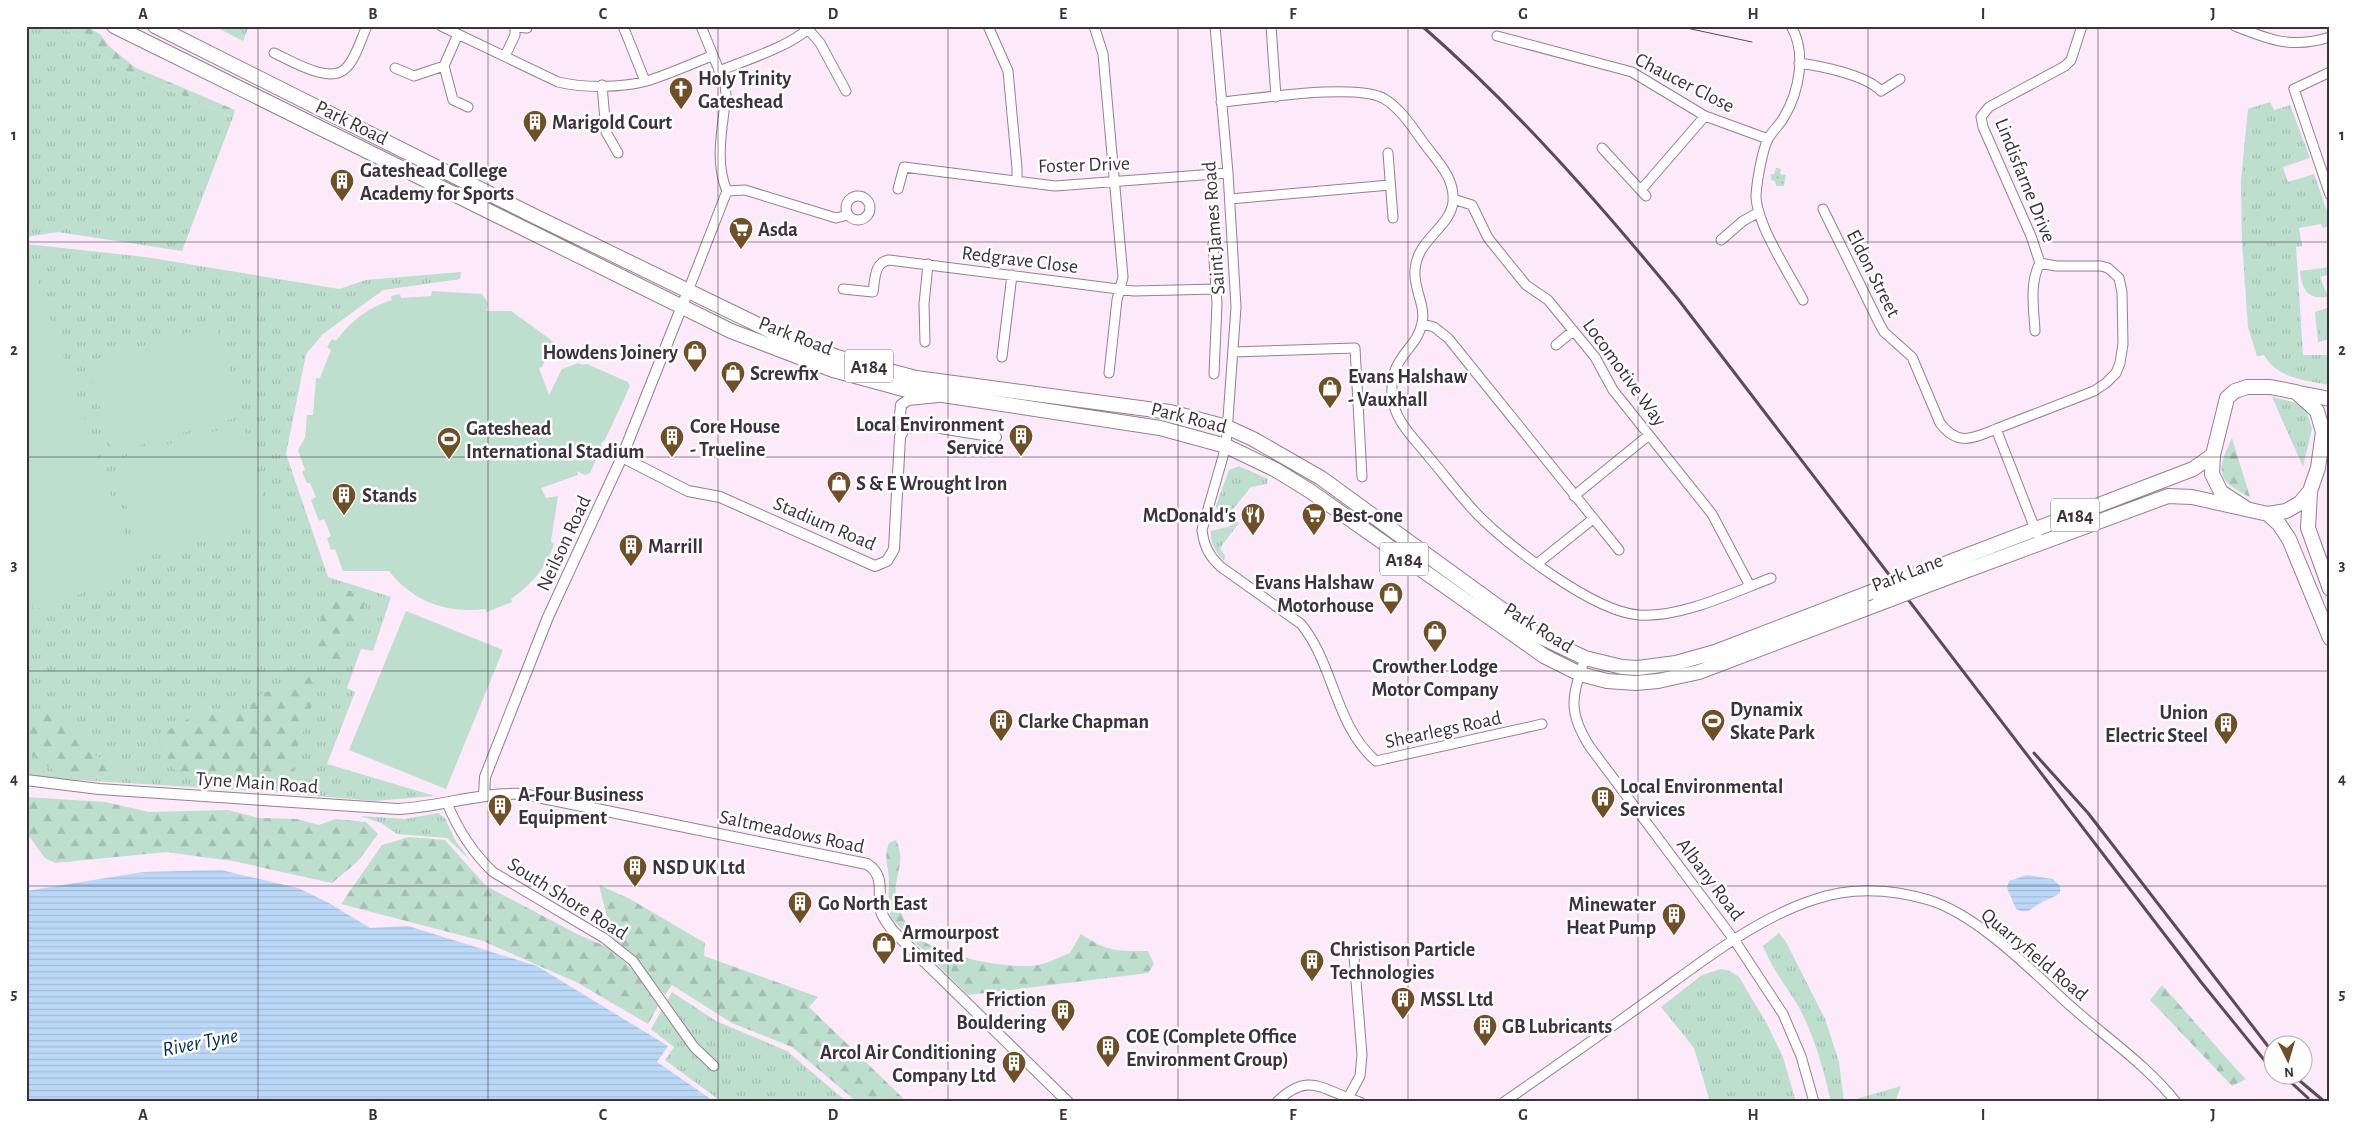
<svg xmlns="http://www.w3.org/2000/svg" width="2356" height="1128" viewBox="0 0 2356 1128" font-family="'Alegreya Sans',sans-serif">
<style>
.grass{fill:url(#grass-tufts)}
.forest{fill:url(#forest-firs)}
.park{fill:url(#park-dots)}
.pitch{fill:#bedece}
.water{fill:url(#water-rules)}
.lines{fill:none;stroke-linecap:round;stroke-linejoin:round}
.minor-casing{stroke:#997d96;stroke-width:11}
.tertiary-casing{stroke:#997d96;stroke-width:12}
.trunk-casing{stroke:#997d96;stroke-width:16}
.minor{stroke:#fff;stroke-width:9}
.tertiary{stroke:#fff;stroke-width:10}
.trunk{stroke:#fff;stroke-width:14}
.tram{stroke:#594c58;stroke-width:1}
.rail{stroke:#594c58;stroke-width:3}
.trunk-bridge-casing{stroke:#997d96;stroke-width:16;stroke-linecap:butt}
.trunk-bridge{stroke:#fff;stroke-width:14}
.grid{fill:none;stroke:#3d313c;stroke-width:1;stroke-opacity:0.55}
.labels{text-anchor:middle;stroke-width:5;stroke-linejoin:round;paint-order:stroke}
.shield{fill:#fff;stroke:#776f76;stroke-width:1}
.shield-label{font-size:19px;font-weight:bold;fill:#3d313c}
.poi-label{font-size:20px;font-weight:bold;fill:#3d313c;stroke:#fff;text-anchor:start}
.street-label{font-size:20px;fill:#3d313c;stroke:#fff}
.water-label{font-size:21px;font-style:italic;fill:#012b52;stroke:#fff}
.neatline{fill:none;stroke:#3d313c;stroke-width:2}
.grid-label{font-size:16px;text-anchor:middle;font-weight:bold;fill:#3d313c}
</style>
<defs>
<pattern id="grass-tufts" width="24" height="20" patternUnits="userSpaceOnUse" patternTransform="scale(1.25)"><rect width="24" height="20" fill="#bedece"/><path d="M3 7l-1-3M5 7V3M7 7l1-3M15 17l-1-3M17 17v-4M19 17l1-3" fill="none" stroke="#a4bfb2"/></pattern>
<pattern id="forest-firs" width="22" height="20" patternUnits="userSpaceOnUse" patternTransform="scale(1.25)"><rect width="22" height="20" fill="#bedece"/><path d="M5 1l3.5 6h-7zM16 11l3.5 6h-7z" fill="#a4bfb2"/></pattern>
<pattern id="park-dots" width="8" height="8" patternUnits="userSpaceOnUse" patternTransform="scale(1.25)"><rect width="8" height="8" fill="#bedece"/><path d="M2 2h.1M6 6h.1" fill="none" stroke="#a4bfb2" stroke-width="1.8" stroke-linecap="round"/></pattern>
<pattern id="water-rules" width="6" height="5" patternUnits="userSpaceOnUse" patternTransform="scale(1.25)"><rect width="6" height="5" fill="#bcd8f8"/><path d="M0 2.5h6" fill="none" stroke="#a2bad6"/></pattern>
</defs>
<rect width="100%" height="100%" fill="#fce9fa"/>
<path class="grass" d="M29 26H58L92 45 122 70 233 117 182 251 58 232 26 237V38Z
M214 26H249L243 41Z
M2270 102 2274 110 2290 105 2310 158 2283 167 2288 182 2314 174 2330 220V226L2323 228 2321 224 2299 228 2302 246 2296 247 2303 355H2330V385C2305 380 2278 379 2264 355L2257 356 2248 327 2242 241 2241 180 2248 109Z
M26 244 145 257 339 289 366 280 461 272 460 279 383 290 323 334 306 354 286 454 328 577 391 597 373 651 361 649 347 688 355 692 327 764 435 796 374 801 273 792 45 778 26 773Z
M2330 267V274L2320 277 2328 297C2307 300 2302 289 2300 271Z
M2330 307V339L2318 342 2315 312Z
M2272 397 2297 403 2306 409 2312 429 2303 467Z
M1239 466 1268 479 1267 484 1251 487 1229 514 1221 515 1217 511 1216 506 1229 470Z
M1237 521 1239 523 1220 548 1225 556 1224 561C1216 551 1210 545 1211 531L1228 527Z
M438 813 445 818 455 840 470 860 447 838 397 834 381 823 360 816 405 819Z
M1779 933 1786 942 1825 1019 1839 1062 1844 1102H1831C1824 1071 1816 1042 1802 1013 1790 990 1772 970 1763 946Z
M1721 969 1730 971 1739 977 1767 1024 1783 1057 1796 1102H1710L1694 1048 1661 1007 1702 975Z
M672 992 716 1021 787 1051 847 1102H722L665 1060 674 1047 651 1029Z
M1901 1086 1895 1102H1846Z"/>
<path class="forest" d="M58 26H86L100 34 110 47 136 68 235 110 233 117 122 70 92 45Z
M2232 438 2250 497C2216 481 2216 471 2232 438Z
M344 588 367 599 333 677 311 647 329 595Z
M311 664 320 682 293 761 294 783 214 780 178 776 156 736 192 717 244 711 263 693 288 685Z
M32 712H55L72 729 87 739 92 753 121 771 114 777 56 772 28 752 26 719Z
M26 797 105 802 149 812 228 810 259 818 297 819 319 825 335 819 366 822 378 834 357 862 332 883 233 861 166 852 55 863 45 858 26 832Z
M409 837 445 840 486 886 577 934 612 949 636 974 658 1006 648 1024 578 983 483 941 341 904 382 845Z
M896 840C907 861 893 878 896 896 900 913 908 932 923 941 947 957 1009 970 1038 965 1048 963 1060 957 1070 953L1081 934C1107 952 1117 951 1148 951L1154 964 1148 973 968 995 891 918C887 902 889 897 889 882 889 868 883 857 889 843Z
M599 885 630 899 705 943 704 956 818 997 809 1007 907 1102H857L792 1047 732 1023 672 985 665 995 635 959 605 930 607 917Z
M2162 985 2237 1070 2246 1079 2232 1086 2150 1000Z"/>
<path class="park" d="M1776 168 1781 169 1780 174 1786 175 1784 186H1776L1775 181 1771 180V174H1774Z"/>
<path class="pitch" d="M36 276 138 574 34 610 26 586V280Z
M432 291 482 294 488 303 486 311H511L554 342 542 367 539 368 549 395 562 369 578 363 583 365 587 364 628 382 630 386 605 440 601 443 602 447 590 473 585 475 577 471 578 475 541 488 546 498 558 496 551 541 554 544C546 568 532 584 511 599L512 602 487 612 486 609C448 614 413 602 389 571H343L335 549 331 550 327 538 331 536 324 519 319 521 311 500 316 497 310 483H307L302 472 305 470 298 450 305 438 307 415H313L316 378H320L331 350 327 347 332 339 336 341C350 322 368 307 392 300L391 296 400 294 401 298 431 296Z
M216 325 242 416 113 453 87 362Z
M243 423 270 521 141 558 113 460Z
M406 611 503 650 446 789 349 750Z"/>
<path class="water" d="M221 870 298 888 329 903 370 928 408 926 537 966 668 1046 657 1062 715 1102H26V891L143 872Z
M2027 875 2053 879 2060 886V893C2054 897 2048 899 2042 902 2031 908 2029 915 2016 909L2007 888 2009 881Z"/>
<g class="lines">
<defs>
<path id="minor" d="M441 26 558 82C583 88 621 88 647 81 669 74 691 64 712 56
M623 26 645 81
M988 26 1008 71 1017 168V181
M1094 26 1103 54 1123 277 1117 300 1109 373
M1215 26 1228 173 1236 307 1226 446 1202 530C1204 546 1209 556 1221 567L1301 624C1334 664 1335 726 1376 761L1542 724
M1271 26 1276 97
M1791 26C1807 53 1799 92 1784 117 1780 125 1772 131 1768 139 1762 151 1757 181 1756 195 1756 224 1789 273 1803 300
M2235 26C2270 40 2292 49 2330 37
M515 27 527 28
M808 29 820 43 846 91
M458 34 444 66 453 100 468 107
M1497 36 1632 72 1705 116 1768 139
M274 53C292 61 330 85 346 68 356 58 361 39 367 26
M505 56 515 35V26
M1799 63C1821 66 1866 75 1881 91L1900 79
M395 68 414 76 444 66
M719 71C741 62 797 44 810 26
M2330 72 2294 89 2330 195
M602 85 606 132 618 153
M1221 102C1257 99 1354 83 1383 98 1401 108 1414 130 1426 146 1439 163 1455 179 1453 202 1450 228 1417 239 1415 270 1413 288 1426 305 1422 323 1417 350 1390 355 1392 394 1393 420 1414 438 1429 457 1445 476 1460 496 1477 514 1508 546 1594 612 1639 615 1681 618 1732 593 1771 578
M1602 148 1646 196
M1388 153 1393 218
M898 189 904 167 1055 186 1228 173
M1641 190 1705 116
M727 191 745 190 836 218 848 215
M846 208a12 12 0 1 1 24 0a12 12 0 1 1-24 0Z
M1230 199 1390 185
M1453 199 1472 205 1488 238 1526 285 1548 300 1595 357 1613 390 1712 514 1750 586
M1823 209 1879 323 1884 332 1912 357 1940 423C1958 447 1973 438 1996 429
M1721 240 1743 221 1759 212
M1213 244 1217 304 1214 374
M843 289 873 292C875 280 874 262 889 260L1134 291 1217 289
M688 291 727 191C714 162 723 126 726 94L725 85 701 26
M1422 324 1434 327 1448 338 1619 550
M2035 331C2034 309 2029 283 2040 263
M925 342 924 304 928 264
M1556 345 1573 331
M1233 352 1355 348 1362 477
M1002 357 1012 275
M1574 496 1649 435
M2037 534 1996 429 2094 391 2106 383 2116 373 2120 363 2123 344 2122 292 2119 278 2108 268 2101 266H2056L2040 263 2031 236 1983 127 1981 117 1989 107 2065 66 2071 60 2082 26
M1538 563 1593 519
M1585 658C1572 697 1567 711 1590 747L1735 941 1783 1014 1801 1056 1814 1102
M447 803C458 830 472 852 493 872L604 938 633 961 694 1047 714 1066
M1348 1098 1360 1076 1362 1055 1354 956
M1277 1102C1309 1070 1323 1091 1360 1102
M1504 1102C1553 1068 1602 1034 1650 999 1700 963 1755 919 1813 900 1850 887 1891 889 1929 900 1977 915 2028 967 2065 1001 2102 1035 2144 1062 2176 1102"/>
<path id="tertiary" d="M904 429 900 415 901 405 908 400 938 397
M622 457 688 491 720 497 875 566 887 561 894 549 900 437 904 429 922 425 996 437
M26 780 99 789 398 809C440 807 480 792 523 794L867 864C886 876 877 892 881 911 883 919 889 925 893 931L1068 1102
M484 795 485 777 548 617 622 457 688 291"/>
<path id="trunk" d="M114 26 731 331 833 370 903 389 1160 428 1226 446 1276 470 1310 491 1544 656 1580 674 1607 681 1636 683 1658 681 1699 672 1878 604
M155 26 534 216 777 334 837 357 916 378 1170 412 1227 427 1253 439 1321 478 1537 635 1585 658 1622 667 1638 668 1676 663 1715 652 1866 594
M2299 393 2330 399
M2310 491 2308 528 2330 589
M2268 514 2279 524 2289 539 2330 638
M1934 568 2193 469 2213 455
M1941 580 2168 496 2192 497 2268 514 2286 511 2300 503 2310 491 2318 468 2323 432 2317 411 2296 392 2270 387H2247L2235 391 2227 398 2213 455 2212 474 2221 492 2247 509"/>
</defs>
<use href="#minor" class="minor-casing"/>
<use href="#tertiary" class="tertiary-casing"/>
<use href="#trunk" class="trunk-casing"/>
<use href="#minor" class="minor"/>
<use href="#tertiary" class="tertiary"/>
<use href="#trunk" class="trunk"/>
<path class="tram" d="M1677 26 1752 42"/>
<path class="rail" d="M1422 26C1516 108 1599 203 1678 299L2201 982 2274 1072
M2034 753 2088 813 2274 1054
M2284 1076 2308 1098
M2294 1076 2325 1102"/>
<defs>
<path id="trunk-bridge" d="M1866 594 1934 568
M1878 604 1941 580"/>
</defs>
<use href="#trunk-bridge" class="trunk-bridge-casing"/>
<use href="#trunk-bridge" class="trunk-bridge"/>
</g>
<path class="grid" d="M258 26V1102M488 26V1102M718 26V1102M948 26V1102M1178 26V1102M1408 26V1102M1638 26V1102M1868 26V1102M2098 26V1102M26 242H2330M26 457H2330M26 671H2330M26 886H2330"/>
<defs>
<symbol id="church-pin" viewBox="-11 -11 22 30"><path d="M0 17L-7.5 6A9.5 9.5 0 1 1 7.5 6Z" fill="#704f26" stroke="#fff"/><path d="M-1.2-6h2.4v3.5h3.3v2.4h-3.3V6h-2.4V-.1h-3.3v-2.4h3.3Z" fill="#fff"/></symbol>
<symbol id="building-pin" viewBox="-11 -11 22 30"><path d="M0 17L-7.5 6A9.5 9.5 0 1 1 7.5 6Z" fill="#704f26" stroke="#fff"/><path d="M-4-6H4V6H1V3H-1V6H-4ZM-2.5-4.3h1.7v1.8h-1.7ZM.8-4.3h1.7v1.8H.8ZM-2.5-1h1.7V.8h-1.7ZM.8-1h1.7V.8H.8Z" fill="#fff"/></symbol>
<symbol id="supermarket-pin" viewBox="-11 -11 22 30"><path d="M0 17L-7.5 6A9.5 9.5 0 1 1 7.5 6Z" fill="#704f26" stroke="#fff"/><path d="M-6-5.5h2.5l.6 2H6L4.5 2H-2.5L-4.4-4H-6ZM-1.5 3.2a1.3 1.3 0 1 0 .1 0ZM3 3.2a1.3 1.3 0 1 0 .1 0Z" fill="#fff"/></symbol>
<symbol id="shop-pin" viewBox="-11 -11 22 30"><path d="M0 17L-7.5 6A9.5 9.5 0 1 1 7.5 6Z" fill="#704f26" stroke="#fff"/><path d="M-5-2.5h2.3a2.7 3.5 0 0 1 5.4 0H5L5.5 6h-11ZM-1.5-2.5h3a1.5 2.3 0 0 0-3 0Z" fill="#fff"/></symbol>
<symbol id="stadium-pin" viewBox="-11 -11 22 30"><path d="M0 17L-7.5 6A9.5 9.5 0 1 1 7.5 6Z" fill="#704f26" stroke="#fff"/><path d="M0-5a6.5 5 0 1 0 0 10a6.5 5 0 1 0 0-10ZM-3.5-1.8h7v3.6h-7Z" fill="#fff"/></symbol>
<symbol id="restaurant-pin" viewBox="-11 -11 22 30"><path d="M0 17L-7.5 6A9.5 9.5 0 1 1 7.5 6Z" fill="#704f26" stroke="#fff"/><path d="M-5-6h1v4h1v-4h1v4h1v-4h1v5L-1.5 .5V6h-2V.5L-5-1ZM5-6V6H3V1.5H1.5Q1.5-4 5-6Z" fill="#fff"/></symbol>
</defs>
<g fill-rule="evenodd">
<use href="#church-pin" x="667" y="75" width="28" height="38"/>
<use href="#building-pin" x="521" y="108" width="28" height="38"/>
<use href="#building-pin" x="328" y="167" width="28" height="38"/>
<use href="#supermarket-pin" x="727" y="215" width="28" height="38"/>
<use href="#shop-pin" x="681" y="338" width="28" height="38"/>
<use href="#shop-pin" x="719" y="359" width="28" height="38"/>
<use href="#shop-pin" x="1316" y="374" width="28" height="38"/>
<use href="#building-pin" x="1007" y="422" width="28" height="38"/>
<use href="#building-pin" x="658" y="423" width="28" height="38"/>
<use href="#stadium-pin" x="435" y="425" width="28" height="38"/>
<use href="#shop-pin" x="825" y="469" width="28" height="38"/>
<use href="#building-pin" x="330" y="481" width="28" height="38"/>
<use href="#restaurant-pin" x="1239" y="501" width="28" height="38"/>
<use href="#supermarket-pin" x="1300" y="501" width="28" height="38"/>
<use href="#building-pin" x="617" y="532" width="28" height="38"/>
<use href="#shop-pin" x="1377" y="580" width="28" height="38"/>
<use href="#shop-pin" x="1421" y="618" width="28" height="38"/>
<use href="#building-pin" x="987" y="707" width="28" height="38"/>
<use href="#stadium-pin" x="1699" y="707" width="28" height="38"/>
<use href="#building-pin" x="2212" y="710" width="28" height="38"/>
<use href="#building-pin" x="1589" y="784" width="28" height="38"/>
<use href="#building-pin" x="486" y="792" width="28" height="38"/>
<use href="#building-pin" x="621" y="853" width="28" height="38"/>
<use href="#building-pin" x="786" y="889" width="28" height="38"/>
<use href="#building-pin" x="1660" y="901" width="28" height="38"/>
<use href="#shop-pin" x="870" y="930" width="28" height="38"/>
<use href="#building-pin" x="1298" y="947" width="28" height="38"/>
<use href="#building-pin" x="1389" y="985" width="28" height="38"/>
<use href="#building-pin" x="1049" y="997" width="28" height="38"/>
<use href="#building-pin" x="1471" y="1012" width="28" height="38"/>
<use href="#building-pin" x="1094" y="1033" width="28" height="38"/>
<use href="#building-pin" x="1000" y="1049" width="28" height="38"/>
</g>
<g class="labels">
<g class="shield">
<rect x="845" y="349.5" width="48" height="33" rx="4"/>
<rect x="2051" y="498.5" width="48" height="33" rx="4"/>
<rect x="1380" y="542.5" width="48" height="33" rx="4"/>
</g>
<g class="shield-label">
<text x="869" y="373">A184</text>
<text x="2075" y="522">A184</text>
<text x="1404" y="566">A184</text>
</g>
<g class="poi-label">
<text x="698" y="85">Holy Trinity<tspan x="698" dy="23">Gateshead</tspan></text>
<text x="552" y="129">Marigold Court</text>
<text x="360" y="177">Gateshead College<tspan x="360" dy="23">Academy for Sports</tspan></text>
<text x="758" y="236">Asda</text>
<text x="678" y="359" text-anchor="end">Howdens Joinery</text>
<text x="750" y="380">Screwfix</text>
<text x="1348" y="383">Evans Halshaw<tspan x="1348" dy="23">- Vauxhall</tspan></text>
<text x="1004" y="431" text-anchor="end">Local Environment<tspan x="1004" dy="23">Service</tspan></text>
<text x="690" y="433">Core House<tspan x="690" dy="23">- Trueline</tspan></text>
<text x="466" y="435">Gateshead<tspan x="466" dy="23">International Stadium</tspan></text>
<text x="856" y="490">S &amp; E Wrought Iron</text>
<text x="362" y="502">Stands</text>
<text x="1236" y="522" text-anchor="end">McDonald's</text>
<text x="1332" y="522">Best-one</text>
<text x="648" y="553">Marrill</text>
<text x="1374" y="589" text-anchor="end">Evans Halshaw<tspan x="1374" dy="23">Motorhouse</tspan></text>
<text x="1435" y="673" text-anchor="middle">Crowther Lodge<tspan x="1435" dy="23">Motor Company</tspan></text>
<text x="1730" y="716">Dynamix<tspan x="1730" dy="23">Skate Park</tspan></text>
<text x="2208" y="719" text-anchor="end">Union<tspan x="2208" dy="23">Electric Steel</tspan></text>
<text x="1018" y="728">Clarke Chapman</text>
<text x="1620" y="793">Local Environmental<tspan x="1620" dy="23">Services</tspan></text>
<text x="518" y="801">A-Four Business<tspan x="518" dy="23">Equipment</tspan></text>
<text x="652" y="874">NSD UK Ltd</text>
<text x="818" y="910">Go North East</text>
<text x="1656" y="911" text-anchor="end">Minewater<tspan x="1656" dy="23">Heat Pump</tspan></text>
<text x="902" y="939">Armourpost<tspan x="902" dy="23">Limited</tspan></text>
<text x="1330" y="956">Christison Particle<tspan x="1330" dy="23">Technologies</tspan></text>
<text x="1046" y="1006" text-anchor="end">Friction<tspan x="1046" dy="23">Bouldering</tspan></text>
<text x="1420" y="1006">MSSL Ltd</text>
<text x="1502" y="1033">GB Lubricants</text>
<text x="1126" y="1043">COE (Complete Office<tspan x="1126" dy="23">Environment Group)</tspan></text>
<text x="996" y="1059" text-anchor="end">Arcol Air Conditioning<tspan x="996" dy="23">Company Ltd</tspan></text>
</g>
<g class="street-label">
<text transform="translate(1685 82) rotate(27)" y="7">Chaucer Close</text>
<text transform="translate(352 122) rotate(26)" y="7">Park Road</text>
<text transform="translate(1084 164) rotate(-2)" y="7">Foster Drive</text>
<text transform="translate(2026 180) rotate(68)" y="7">Lindisfarne Drive</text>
<text transform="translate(1213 228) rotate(-94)" y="7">Saint James Road</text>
<text transform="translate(1020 259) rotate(7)" y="7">Redgrave Close</text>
<text transform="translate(1874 273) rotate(63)" y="7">Eldon Street</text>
<text transform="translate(796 335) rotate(21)" y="7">Park Road</text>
<text transform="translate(1625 372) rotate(54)" y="7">Locomotive Way</text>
<text transform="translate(1189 417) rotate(14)" y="7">Park Road</text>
<text transform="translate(825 523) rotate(23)" y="7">Stadium Road</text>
<text transform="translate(563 543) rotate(-65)" y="7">Neilson Road</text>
<text transform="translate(1907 572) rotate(-21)" y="7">Park Lane</text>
<text transform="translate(1539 627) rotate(32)" y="7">Park Road</text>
<text transform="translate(1443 729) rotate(-12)" y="7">Shearlegs Road</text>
<text transform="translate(257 782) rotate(4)" y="7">Tyne Main Road</text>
<text transform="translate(792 831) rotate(12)" y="7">Saltmeadows Road</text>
<text transform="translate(1711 879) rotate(53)" y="7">Albany Road</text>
<text transform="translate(568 898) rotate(32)" y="7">South Shore Road</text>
<text transform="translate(2035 954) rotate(40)" y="7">Quarryfield Road</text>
</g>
<g class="water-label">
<text transform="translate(200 1042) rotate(-11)" y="7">River Tyne</text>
</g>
</g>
<rect width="2356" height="1128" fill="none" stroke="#ffffff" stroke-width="55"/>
<g transform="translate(2288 1060) rotate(175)"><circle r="24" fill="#ffffff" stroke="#b1adb1"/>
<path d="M0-4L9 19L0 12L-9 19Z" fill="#704f26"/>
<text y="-8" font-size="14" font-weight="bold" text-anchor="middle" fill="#3d313c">N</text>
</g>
<rect x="28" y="28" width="2300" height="1072" class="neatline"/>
<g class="grid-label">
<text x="143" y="19">A</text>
<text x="373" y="19">B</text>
<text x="603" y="19">C</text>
<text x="833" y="19">D</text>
<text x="1063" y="19">E</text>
<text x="1293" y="19">F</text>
<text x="1523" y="19">G</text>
<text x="1753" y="19">H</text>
<text x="1983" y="19">I</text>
<text x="2213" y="19">J</text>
<text x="14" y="140">1</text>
<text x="2342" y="140">1</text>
<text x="14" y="355">2</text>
<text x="2342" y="355">2</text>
<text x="14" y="570">3</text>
<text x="2342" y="570">3</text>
<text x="14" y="784">4</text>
<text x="2342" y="784">4</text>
<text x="14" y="999">5</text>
<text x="2342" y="999">5</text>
<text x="143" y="1120">A</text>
<text x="373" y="1120">B</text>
<text x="603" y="1120">C</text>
<text x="833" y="1120">D</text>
<text x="1063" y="1120">E</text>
<text x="1293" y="1120">F</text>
<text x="1523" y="1120">G</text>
<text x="1753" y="1120">H</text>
<text x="1983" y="1120">I</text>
<text x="2213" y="1120">J</text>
</g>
</svg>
